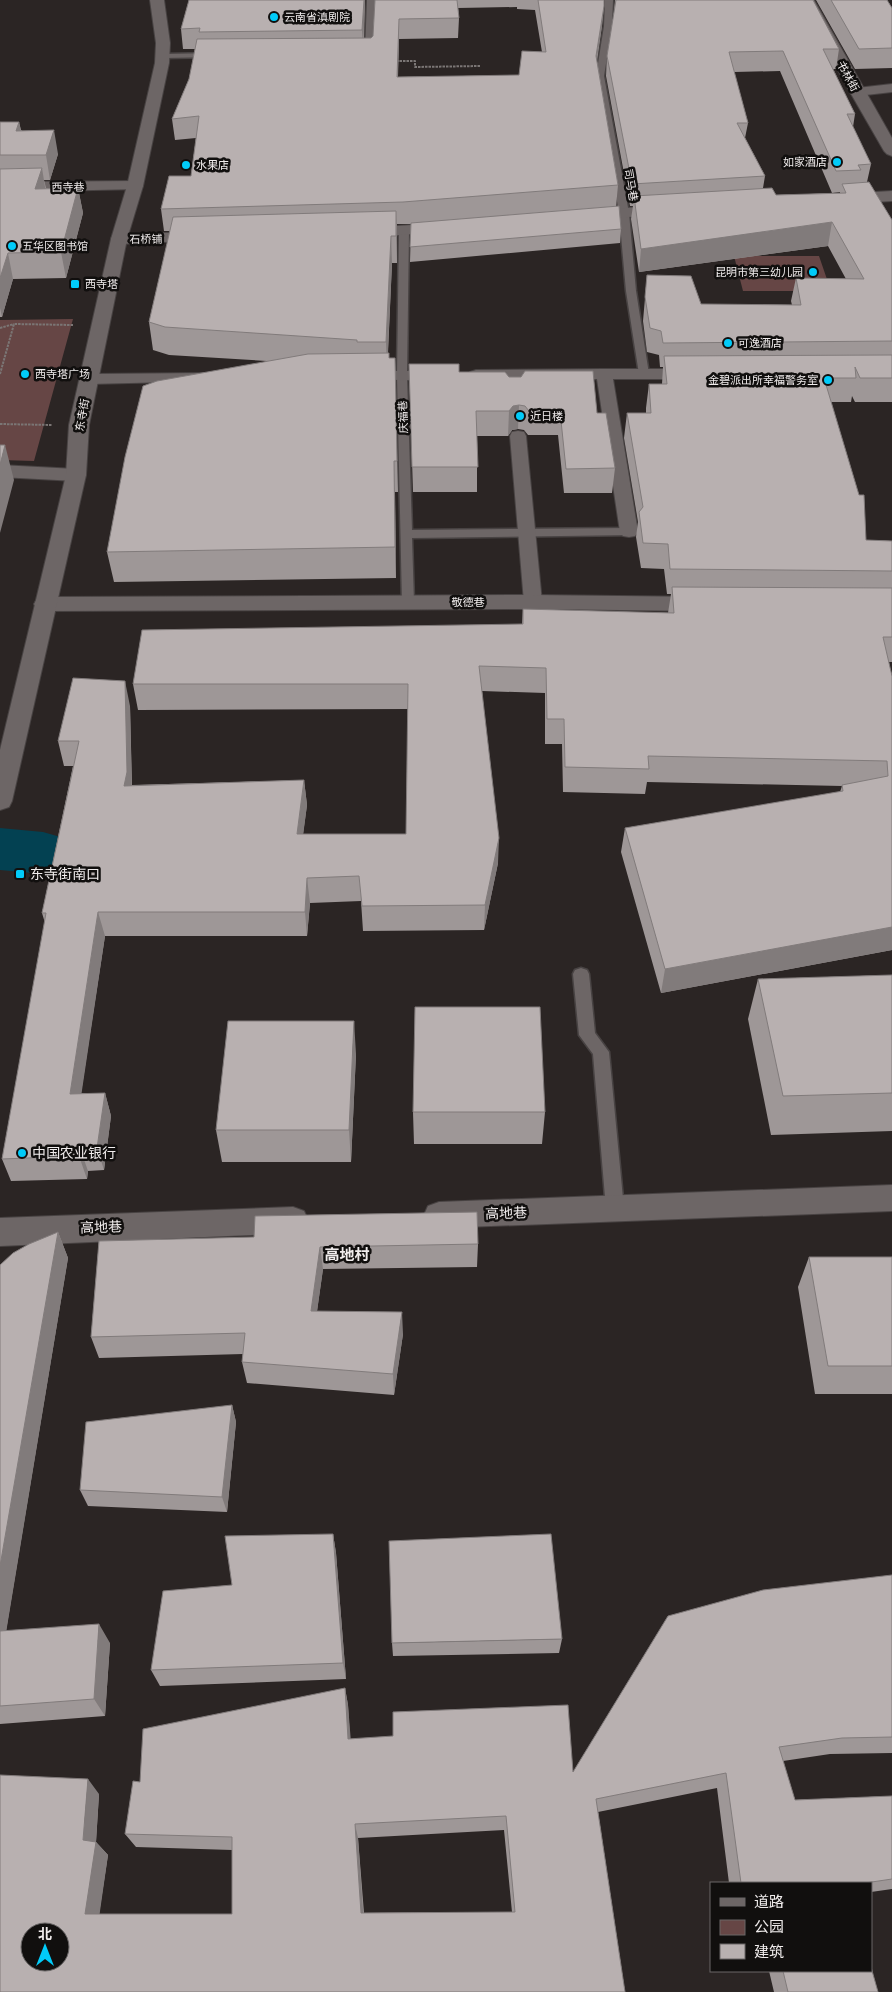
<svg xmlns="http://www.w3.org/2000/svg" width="892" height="1992" viewBox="0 0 892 1992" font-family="Literata,'Noto Sans SC',serif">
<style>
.green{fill:#664645}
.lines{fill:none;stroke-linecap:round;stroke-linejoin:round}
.river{fill:#034152;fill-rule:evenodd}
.service-casing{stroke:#484343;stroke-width:3}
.pedestrian-casing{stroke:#484343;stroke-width:2}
.minor-casing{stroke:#484343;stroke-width:2}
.tertiary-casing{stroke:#484343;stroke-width:2}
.path{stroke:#7b7675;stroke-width:2;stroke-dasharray:2.5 1;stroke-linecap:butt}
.service{fill:#6d6666;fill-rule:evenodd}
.pedestrian{fill:#6d6666;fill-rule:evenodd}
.minor{fill:#6d6666;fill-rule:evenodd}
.tertiary{fill:#6d6666;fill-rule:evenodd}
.wall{fill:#9e9797;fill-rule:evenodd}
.shaded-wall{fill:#817b7b}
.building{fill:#b8b0b0;stroke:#817b7b;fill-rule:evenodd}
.poi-dot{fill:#01cbf9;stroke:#110f0e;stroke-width:2}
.labels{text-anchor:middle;stroke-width:5;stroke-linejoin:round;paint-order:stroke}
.far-poi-label{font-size:11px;fill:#f0ecec;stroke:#110f0e;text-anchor:start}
.far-street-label{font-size:11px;fill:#f0ecec;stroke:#110f0e}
.poi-label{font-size:14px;fill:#f0ecec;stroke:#110f0e;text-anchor:start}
.street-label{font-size:14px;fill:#f0ecec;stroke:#110f0e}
.neighbourhood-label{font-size:15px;font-weight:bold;fill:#f0ecec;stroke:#110f0e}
</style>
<rect width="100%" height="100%" fill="#2b2524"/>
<path class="green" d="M734 256H819L831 291H743Z
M73 319 34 461 0 460V320Z"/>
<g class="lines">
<path class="river" d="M0 828 43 832 64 838 72 853 64 868 43 874 0 870Z"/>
<defs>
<path id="service" d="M367 0H375L373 54C370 58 361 58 358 54L365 52Z
M605 0H613L612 26 604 76 629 213 636 291 649 374 644 377 639 374 626 291 619 213 596 76 604 26Z
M215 53 219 55 218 57 163 58 159 56 163 54Z
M404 228 409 231 407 376 412 530 629 528 635 532 633 535 412 538 414 603 413 606H403L402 603 397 376 399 231Z
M581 968 587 970 589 974 595 1033 609 1052 624 1209 621 1215 615 1217 609 1215 606 1209 593 1054 579 1035 573 974 575 970Z"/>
<path id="pedestrian" d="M604 369H695L701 371 703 374 701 377 695 379H613L638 532 635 536 629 537 623 536 620 532 597 379 476 380 470 378 468 375 470 372 476 370Z
M363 371H442L448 373 450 376 448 379 442 381 357 379 355 376 357 373Z
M205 373 211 375 213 378 211 381 89 384 83 382 81 379 83 376 89 374Z
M518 431 524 432 526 436 542 602 540 606 533 608 526 606 524 602 510 436 512 432Z"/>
<path id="minor" d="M892 84V92L857 96 852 95 850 92 852 89 857 88Z
M135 181 141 183 143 186 141 189 0 192V182Z
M892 191V201L841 204 835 202 833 199 835 196 841 194Z
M668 205 674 207 676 210 674 213 582 221 576 219 574 216 576 213 582 211Z
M447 223 453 225 455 228 453 231 360 238 354 236 352 233 354 230 360 228Z
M204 232 210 234 212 237 210 240 119 244 113 243 111 239 113 235 119 234Z
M0 465 76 469 83 471 86 475 83 479 76 481 0 477Z
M533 595 706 597 714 599 717 604 714 609 706 611 533 609 45 611 37 609 34 604 37 599 45 597Z
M892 1185V1211L439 1228 428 1224 424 1215 428 1206 439 1202Z
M293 1207 304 1211 308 1220 304 1229 293 1233 0 1246V1218Z"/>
<path id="tertiary" d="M150 0H164L170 43 169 63 143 186 127 239 89 425 86 475 12 801 9 807 0 810V750L66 475 69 425 111 239 127 186 155 63 156 43Z
M800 0H814L892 138V156L887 154 884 151 850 92Z"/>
</defs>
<use href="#service" class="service-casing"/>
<use href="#pedestrian" class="pedestrian-casing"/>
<use href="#minor" class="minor-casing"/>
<use href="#tertiary" class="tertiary-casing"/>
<path class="path" d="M396 61H415V67L481 66
M0 328 14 324
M0 374 14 324 73 325
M0 424 52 425"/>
<use href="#service" class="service"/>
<use href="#pedestrian" class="pedestrian"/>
<use href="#minor" class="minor"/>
<use href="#tertiary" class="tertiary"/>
</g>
<path class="wall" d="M189 0H365L364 38H371L373 36 375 0H604L602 26 597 61 618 185 616 207 621 229 620 243 410 262 411 224H397V263H392L388 353 389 358H395L398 492H395L396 578 114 582 107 552 267 361 169 355 153 350 149 322 170 231H164L161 209 191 176 196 138 175 140 172 119 189 79 195 49H183L181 29ZM517 7V9L535 10 542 52 519 75 398 77 399 39 458 38 459 18 458 8Z
M615 0H813L839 49 836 69H833L855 114 853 127 871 164 867 182 892 220V402H855L852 396 851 402H831L866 540 892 541V662H889L892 950 661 993 621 852 625 828 840 792 842 786 647 782 645 794 563 792 562 744H545V693L482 691 498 863 484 930 363 931 361 901 310 903 307 936H105L81 1093H105L111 1116 104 1170 88 1171 87 1179 11 1181 2 1159 45 923 42 913 73 766H64L58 741 130 706 132 785 304 780 307 805 303 834H406L408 709 138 710 133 684 522 624 523 609 668 613 671 594H667L664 569 641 568 636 537 638 522 624 438 627 413H646V408L649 384H662L663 367H660L659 355 647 352 643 321 647 275 701 304 792 305 791 301 796 278 846 279 828 246 639 272 631 219 633 206H630L606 76 607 56 614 12ZM780 71 832 193 840 192V193L776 195 763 188 765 176 745 138 748 123 734 72Z
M816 0H887L892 8V68L855 69Z
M0 122H19L21 130 58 154 50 180H44L46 188H78L83 213 66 278 13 279 2 317H0Z
M409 364 459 372 509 377 597 413 615 468 612 493H564L558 435H528L524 430 518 429 512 430 508 436H477V492H413Z
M892 975V1131L771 1135 748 1019 758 979Z
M356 1054 351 1162H222L216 1130Z
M413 1112H545L542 1144H414Z
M58 1232 68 1258 6 1631 110 1643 105 1716 0 1724V1265Z
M99 1241 478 1244 477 1267 323 1269 317 1311 403 1334 394 1395 247 1383 242 1362 243 1354 99 1358 91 1337Z
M809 1257H892V1394H815L798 1287Z
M232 1405 236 1422 227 1512 88 1506 80 1490Z
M333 1534 336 1553 346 1679 160 1686 151 1670 232 1585Z
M892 1575V1753L830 1754 783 1761 795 1800 892 1796V1889L871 1892V1883H729L717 1788 598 1812 625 1992H0L99 1794 96 1842 108 1855 99 1914H232V1850L136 1847 125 1834 140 1782 345 1688 348 1705 350 1739 573 1772ZM504 1830 512 1912 364 1913 358 1838Z
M562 1639 559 1653 393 1656 392 1643Z
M769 1971H871L878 1992H774Z"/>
<path class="shaded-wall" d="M364 0H365L363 50 362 30Z
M604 6 602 26 594 76 596 56Z
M399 19V39L397 98V77Z
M19 122 24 146 16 131Z
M54 130 58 154 50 180 46 155Z
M42 168 46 193 35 189Z
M78 188 83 213 66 278 61 252Z
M396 211 397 238V263L396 236Z
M832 222 828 246 639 272 641 249Z
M391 236 392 263 387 370 386 342Z
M8 253 13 279 2 317 0 308V278Z
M519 405 518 429 512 430 508 436 509 411 513 406Z
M5 445 14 480 0 533V465Z
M394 461 395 492 396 578 395 547Z
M125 681 130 706 132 797 124 786Z
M304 780 307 805 300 859 297 834Z
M499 838 498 863 484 930 485 905Z
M307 878 310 903 307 936 305 912Z
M98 912 105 936 78 1117 70 1094Z
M892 927V950L661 993 665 969Z
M354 1021 356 1054 351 1162 349 1130Z
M105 1093 111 1116 104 1170 97 1148Z
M80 1148 88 1171 87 1179 79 1156Z
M58 1232 68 1258 3 1651 0 1647V1566Z
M320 1247 323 1269 314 1333 311 1311Z
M402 1312 403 1334 394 1395 393 1374Z
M232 1405 236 1422 227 1512 222 1497Z
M333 1534 336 1553 346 1679 343 1663Z
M99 1624 110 1643 105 1716 94 1699Z
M345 1688 348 1705 352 1755 348 1739Z
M88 1779 99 1794 96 1842 108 1855 98 1925 85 1914 83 1840Z
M355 1824 358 1838 364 1924 361 1913Z"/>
<path class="building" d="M189 0H364L362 30 199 32 200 28 181 29Z
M375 0H457L459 18 399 19 397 77 519 75 522 51 546 52 538 0H604V6L596 56 618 185 403 202 161 209 169 176H191L199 116 172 119 189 79 197 39 371 38 373 36Z
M616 0H813L839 49H823L855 114H847L871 164 858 165 861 170 836 171 783 51 729 52 748 123H737L765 176 632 184 607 56 615 6Z
M831 0H887L892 8V48L859 49Z
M0 122H19L16 131 54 130 46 155H0Z
M42 168 35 189 78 188 61 252 8 253 0 278V169Z
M869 182 892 220V341L663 343 661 331 650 328 645 297 647 275 691 276 701 304 801 305 796 278 864 279 832 222 641 249 634 196 772 188 776 195 846 193 842 184Z
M619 206 621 229 410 247 411 223Z
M396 211V236H391L386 342H357V340L165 327 149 322 173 217Z
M389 353V358H395L397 461H394L395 547 107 552 125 457 143 386 157 381 308 354Z
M892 355V378H860L855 367 856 378H824L859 495H864L866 540 892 541V571L670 569 668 544 643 543 639 512 643 507 627 413H651L649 384H667L664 356Z
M409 364H459V372H505L509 377H521L525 371H593L597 413H606L615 468 566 469 560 411H529L525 406 519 405 513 406 509 411H476L478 467H412Z
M0 445H5L0 465Z
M672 587 892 588V637H883L892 676V927L665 969 625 828 843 791 842 785 888 776 887 761 648 756 649 769 565 767 564 719H547L546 668 479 666 499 838 485 905 362 906 359 876 307 878 305 912H98L70 1094 105 1093 97 1148H80L79 1156 2 1159 46 913H42L79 741H58L73 678 125 681 127 772 124 786 304 780 297 834H406L408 684H133L142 630 523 624V609L674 613Z
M892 975V1093L783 1096 758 979Z
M415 1007H540L545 1112H413Z
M228 1021H354L349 1130H216Z
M477 1212 478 1244 320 1247 311 1311 402 1312 393 1374 242 1362 245 1333 91 1337 99 1241 254 1237 255 1216Z
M58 1232 0 1566V1265L13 1253 29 1244Z
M809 1257H892V1366H828Z
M232 1405 222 1497 80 1490 86 1422Z
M333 1534 343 1663 151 1670 163 1591 232 1585 225 1536Z
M551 1534 562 1639 392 1643 389 1541Z
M892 1575V1737L842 1738 779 1747 795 1800 892 1796V1879L865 1883H741L726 1773 596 1799 625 1992H0V1775L88 1779 83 1840 96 1842 85 1914H232V1837L125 1834 133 1781 140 1782 143 1729 345 1688 348 1739 393 1736V1712L568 1705 573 1772 668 1616 763 1590ZM506 1816 515 1912 361 1913 355 1824ZM30 1932H60V1962H30Z
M99 1624 94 1699 0 1706V1631Z
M871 1967 878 1992H788L783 1971H871Z"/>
<g class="poi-dot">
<circle cx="274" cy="17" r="5"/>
<circle cx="837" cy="162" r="5"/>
<circle cx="186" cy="165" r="5"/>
<circle cx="12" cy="246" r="5"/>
<circle cx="813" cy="272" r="5"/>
<rect x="70" y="279" width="10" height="10" rx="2.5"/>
<circle cx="728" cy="343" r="5"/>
<circle cx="25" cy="374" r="5"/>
<circle cx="828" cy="380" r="5"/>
<circle cx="520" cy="416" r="5"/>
<rect x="15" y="869" width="10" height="10" rx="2.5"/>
<circle cx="22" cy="1153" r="5"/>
</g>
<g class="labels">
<g class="far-poi-label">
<text x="284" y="21">云南省滇剧院</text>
<text x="827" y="166" text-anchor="end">如家酒店</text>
<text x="196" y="169">水果店</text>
<text x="22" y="250">五华区图书馆</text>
<text x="803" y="276" text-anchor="end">昆明市第三幼儿园</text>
<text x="85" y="288">西寺塔</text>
<text x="738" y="347">可逸酒店</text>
<text x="35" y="378">西寺塔广场</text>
<text x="818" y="384" text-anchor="end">金碧派出所幸福警务室</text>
<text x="530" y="420">近日楼</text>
</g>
<g class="far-street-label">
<text transform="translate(848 76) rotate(61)" y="4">书林街</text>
<text transform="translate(631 185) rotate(80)" y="4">司马巷</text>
<text transform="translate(68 187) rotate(-1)" y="4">西寺巷</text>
<text transform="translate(146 239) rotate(-1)" y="4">石桥铺</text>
<text transform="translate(82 415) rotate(-80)" y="4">东寺街</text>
<text transform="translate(403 417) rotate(-92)" y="4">庆福巷</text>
<text x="468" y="606">敬德巷</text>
</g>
<g class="poi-label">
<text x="30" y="879">东寺街南口</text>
<text x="32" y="1158">中国农业银行</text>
</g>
<g class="street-label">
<text transform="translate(506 1213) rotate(-2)" y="5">高地巷</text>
<text transform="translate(101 1227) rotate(-2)" y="5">高地巷</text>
</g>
<g class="neighbourhood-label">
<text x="347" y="1260">高地村</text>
</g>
</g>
<rect x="710" y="1882" width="162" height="90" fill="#110f0e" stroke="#6a6767"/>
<rect x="720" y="1898" width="25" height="8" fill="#6d6666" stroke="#6a6767"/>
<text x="754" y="1907" font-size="15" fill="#f0ecec">道路</text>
<rect x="720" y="1920" width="25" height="15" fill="#664645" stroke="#6a6767"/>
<text x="754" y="1932" font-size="15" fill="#f0ecec">公园</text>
<rect x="720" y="1944" width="25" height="15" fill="#b8b0b0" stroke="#6a6767"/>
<text x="754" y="1957" font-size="15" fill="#f0ecec">建筑</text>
<g transform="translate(45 1947)"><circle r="24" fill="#110f0e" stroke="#6a6767"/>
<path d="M0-4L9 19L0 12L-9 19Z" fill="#01cbf9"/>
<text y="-8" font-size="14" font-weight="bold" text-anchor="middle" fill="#f0ecec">北</text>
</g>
</svg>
